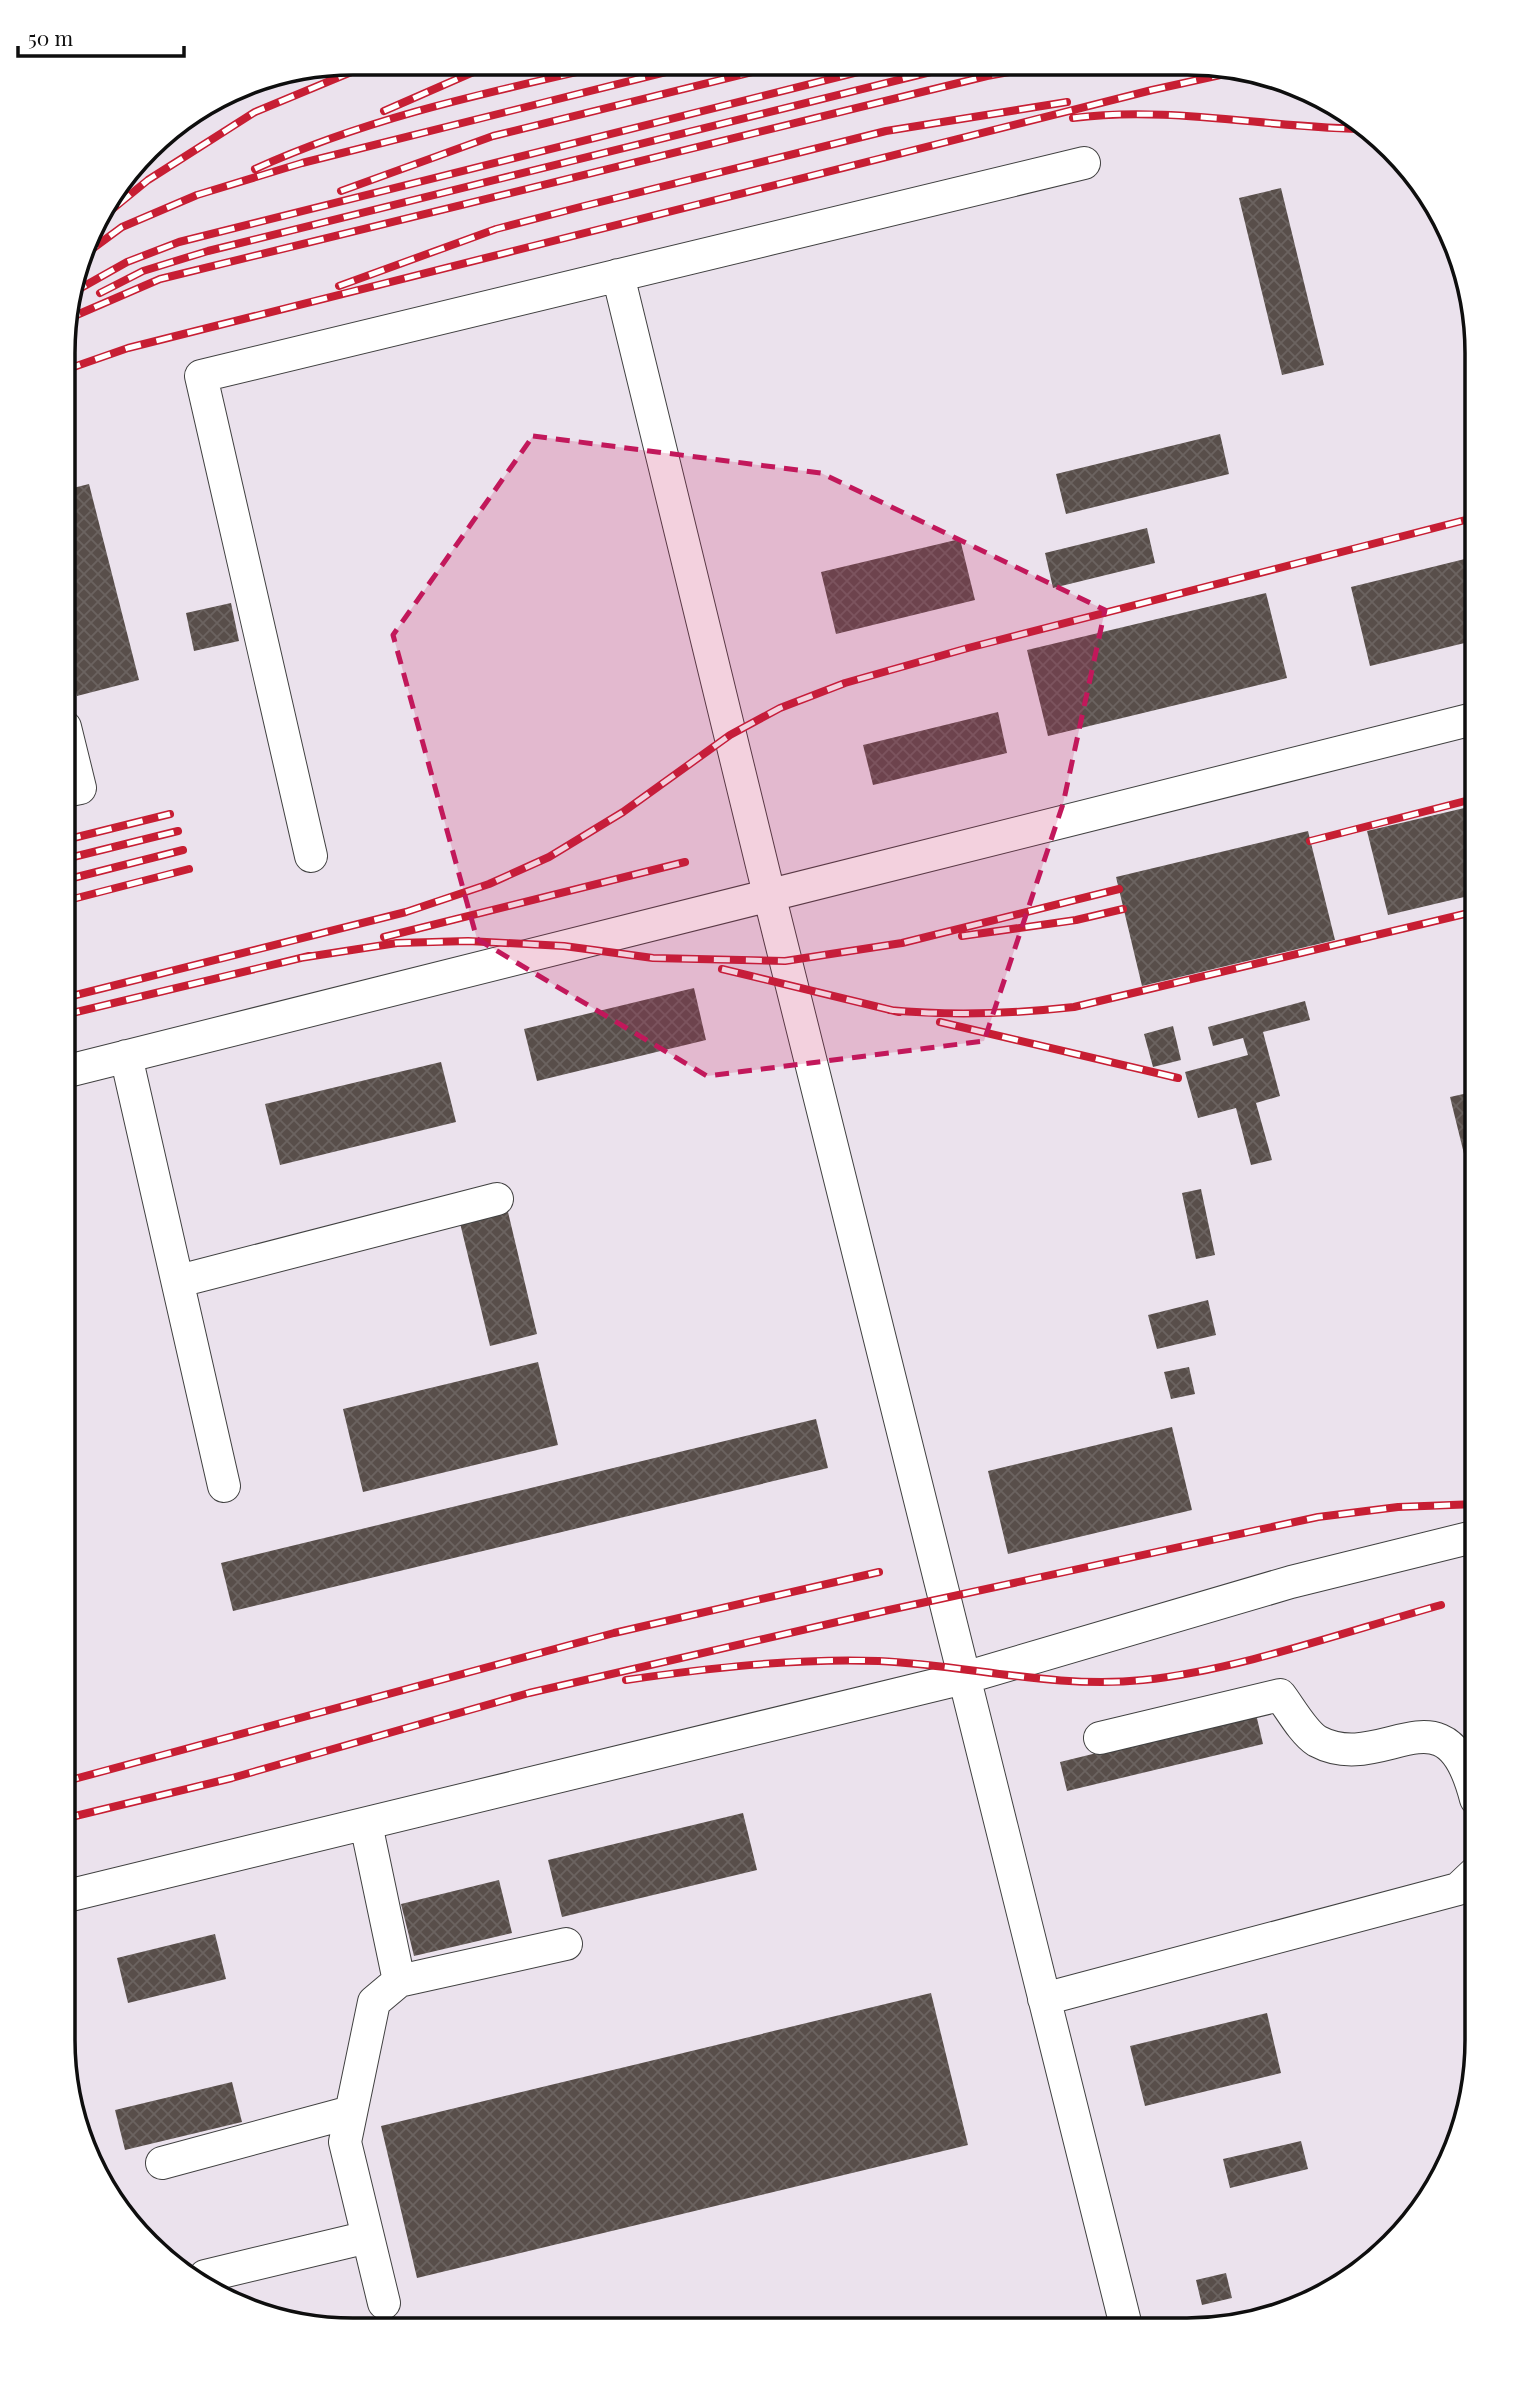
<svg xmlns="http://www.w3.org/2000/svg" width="1540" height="2393" viewBox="0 0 1540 2393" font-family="'Playfair Display',serif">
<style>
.industrial{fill:#ebe2ed}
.building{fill:url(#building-cross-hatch)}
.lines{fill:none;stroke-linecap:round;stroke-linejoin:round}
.minor-casing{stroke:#414141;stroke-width:34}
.minor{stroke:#fff;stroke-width:32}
.rail-casing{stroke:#c71e33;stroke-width:8}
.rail{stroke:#fff;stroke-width:5;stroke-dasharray:16;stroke-linecap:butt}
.marked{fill:#c2185b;fill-opacity:0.2;stroke:#c2185b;stroke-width:5;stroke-dasharray:14 9;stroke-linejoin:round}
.rim{fill:none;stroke:#0e0e0e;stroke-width:3.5}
</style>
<defs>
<pattern id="building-cross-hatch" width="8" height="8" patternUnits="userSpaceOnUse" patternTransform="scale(1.75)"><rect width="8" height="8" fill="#584e4a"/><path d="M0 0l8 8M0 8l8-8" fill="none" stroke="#6b6360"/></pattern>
</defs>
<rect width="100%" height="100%" fill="#fffbf0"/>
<path class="industrial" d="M353 63 1225 66 1298 85 1363 123 1417 176 1455 242 1477 353 1476 2059 1461 2133 1428 2201 1364 2270 1298 2308 1187 2330 316 2328 242 2308 177 2270 123 2217 85 2151 63 2040 65 316 93 224 162 135 242 85Z"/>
<path class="building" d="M1281 188 1324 365 1282 375 1239 198Z
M1220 434 1229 474 1066 514 1056 474Z
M89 484 139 680 77 696 65 649V490Z
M1147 528 1155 563 1053 588 1045 553Z
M960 539 975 600 836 634 821 572Z
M1477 556V640L1370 666 1351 587Z
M1266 593 1287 678 1048 736 1027 650Z
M231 603 239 641 194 651 186 613Z
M998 712 1007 753 873 785 863 745Z
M1477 805V894L1388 915 1367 831Z
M1308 831 1335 940 1142 986 1116 877Z
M694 988 706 1040 537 1081 524 1029Z
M1305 1001 1310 1020 1263 1032 1280 1096 1256 1103 1272 1160 1251 1165 1236 1108 1198 1118 1185 1072 1248 1055 1243 1038 1213 1046 1208 1027Z
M1477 1005V1045H1476L1467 1007Z
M1173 1026 1181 1060 1153 1067 1144 1034Z
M441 1062 456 1122 280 1165 265 1104Z
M1477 1091V1155L1465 1158 1450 1097Z
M1201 1189 1215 1255 1196 1259 1182 1193Z
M508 1212 537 1334 490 1346 460 1223Z
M1208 1300 1216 1335 1157 1349 1148 1315Z
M538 1362 558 1445 363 1492 343 1409Z
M1189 1367 1195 1394 1171 1399 1164 1372Z
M1477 1412V1444H1476L1468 1414Z
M816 1419 828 1468 233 1611 221 1563Z
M1172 1427 1192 1510 1008 1554 988 1471Z
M1256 1714 1263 1744 1067 1791 1060 1762Z
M743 1813 757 1870 562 1917 548 1860Z
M499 1880 512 1933 414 1956 401 1904Z
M215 1934 226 1979 128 2003 117 1958Z
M931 1993 968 2145 417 2278 381 2126Z
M1267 2013 1281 2073 1145 2106 1130 2046Z
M232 2082 242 2122 125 2150 115 2110Z
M1301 2141 1308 2169 1230 2188 1223 2159Z
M1226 2273 1232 2298 1202 2305 1196 2280Z"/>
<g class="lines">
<defs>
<path id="minor" d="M618 275 769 894 1127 2330
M65 791 80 788 65 727
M311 856 201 376 1084 163
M126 1056 224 1486
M64 1072 1477 718
M179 1281 497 1199
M1100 1738 1280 1695C1290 1708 1303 1732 1317 1741 1384 1777 1445 1679 1476 1799
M366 1824 399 1981
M63 1897 964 1678 1291 1582 1477 1536
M1044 1999 1458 1889 1476 1872
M162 2163 351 2112
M205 2276 368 2237
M384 2303 345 2142 374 2002 399 1981 566 1944"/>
</defs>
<use href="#minor" class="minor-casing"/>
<use href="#minor" class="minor"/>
<defs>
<path id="rail" d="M384 111 494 63
M1073 118C1171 105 1272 129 1370 129
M255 169C369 117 490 92 612 64
M341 191 493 136 785 64
M112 200 177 126
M93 225 148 180 255 112 373 63
M84 255 122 227 197 195 302 163 698 64
M339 286 496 229 584 206 886 131 1067 102
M72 293 127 262 179 242 886 65
M100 293 143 271 208 251 959 65
M65 320 160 279 987 76 1048 65
M65 370 128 348 1152 90 1243 70
M65 840 170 814
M1310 841 1477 798
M65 859 178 831
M65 880 183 850
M65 901 189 869
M962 936 1076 920 1123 909
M384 937 685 862
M300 958 397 943 468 941 564 946 653 958 785 961 902 943 1119 889
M722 969 899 1012
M64 998 406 912 489 884 549 857 623 812 730 735 780 708 845 683 968 648 1477 517
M889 1010C952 1016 1011 1014 1074 1007L1477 911
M64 1015 309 956
M940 1022 1178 1078
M626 1680C709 1668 795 1658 879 1661 967 1665 1055 1689 1143 1680 1239 1670 1347 1631 1441 1605
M63 1782 614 1633 879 1572
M63 1819 232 1778 529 1693 889 1610 1318 1517 1398 1507 1477 1504"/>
</defs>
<use href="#rail" class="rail-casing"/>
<use href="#rail" class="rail"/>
</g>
<path class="marked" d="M533 436 821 473 1105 610 1063 804 984 1041 707 1076 477 939 393 635Z"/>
<path d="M0 0H1540V2393H0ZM353 75H1187A278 278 0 0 1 1465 353V2040A278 278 0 0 1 1187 2318H353A278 278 0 0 1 75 2040V353A278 278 0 0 1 353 75Z" fill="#fff" fill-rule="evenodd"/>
<path class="rim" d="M353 75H1187A278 278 0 0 1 1465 353V2040A278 278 0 0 1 1187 2318H353A278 278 0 0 1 75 2040V353A278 278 0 0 1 353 75Z"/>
<path d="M18 46v10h166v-10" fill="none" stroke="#0e0e0e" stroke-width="3.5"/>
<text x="28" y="46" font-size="21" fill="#0e0e0e" stroke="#ffffff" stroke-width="5" paint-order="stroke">50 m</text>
</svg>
